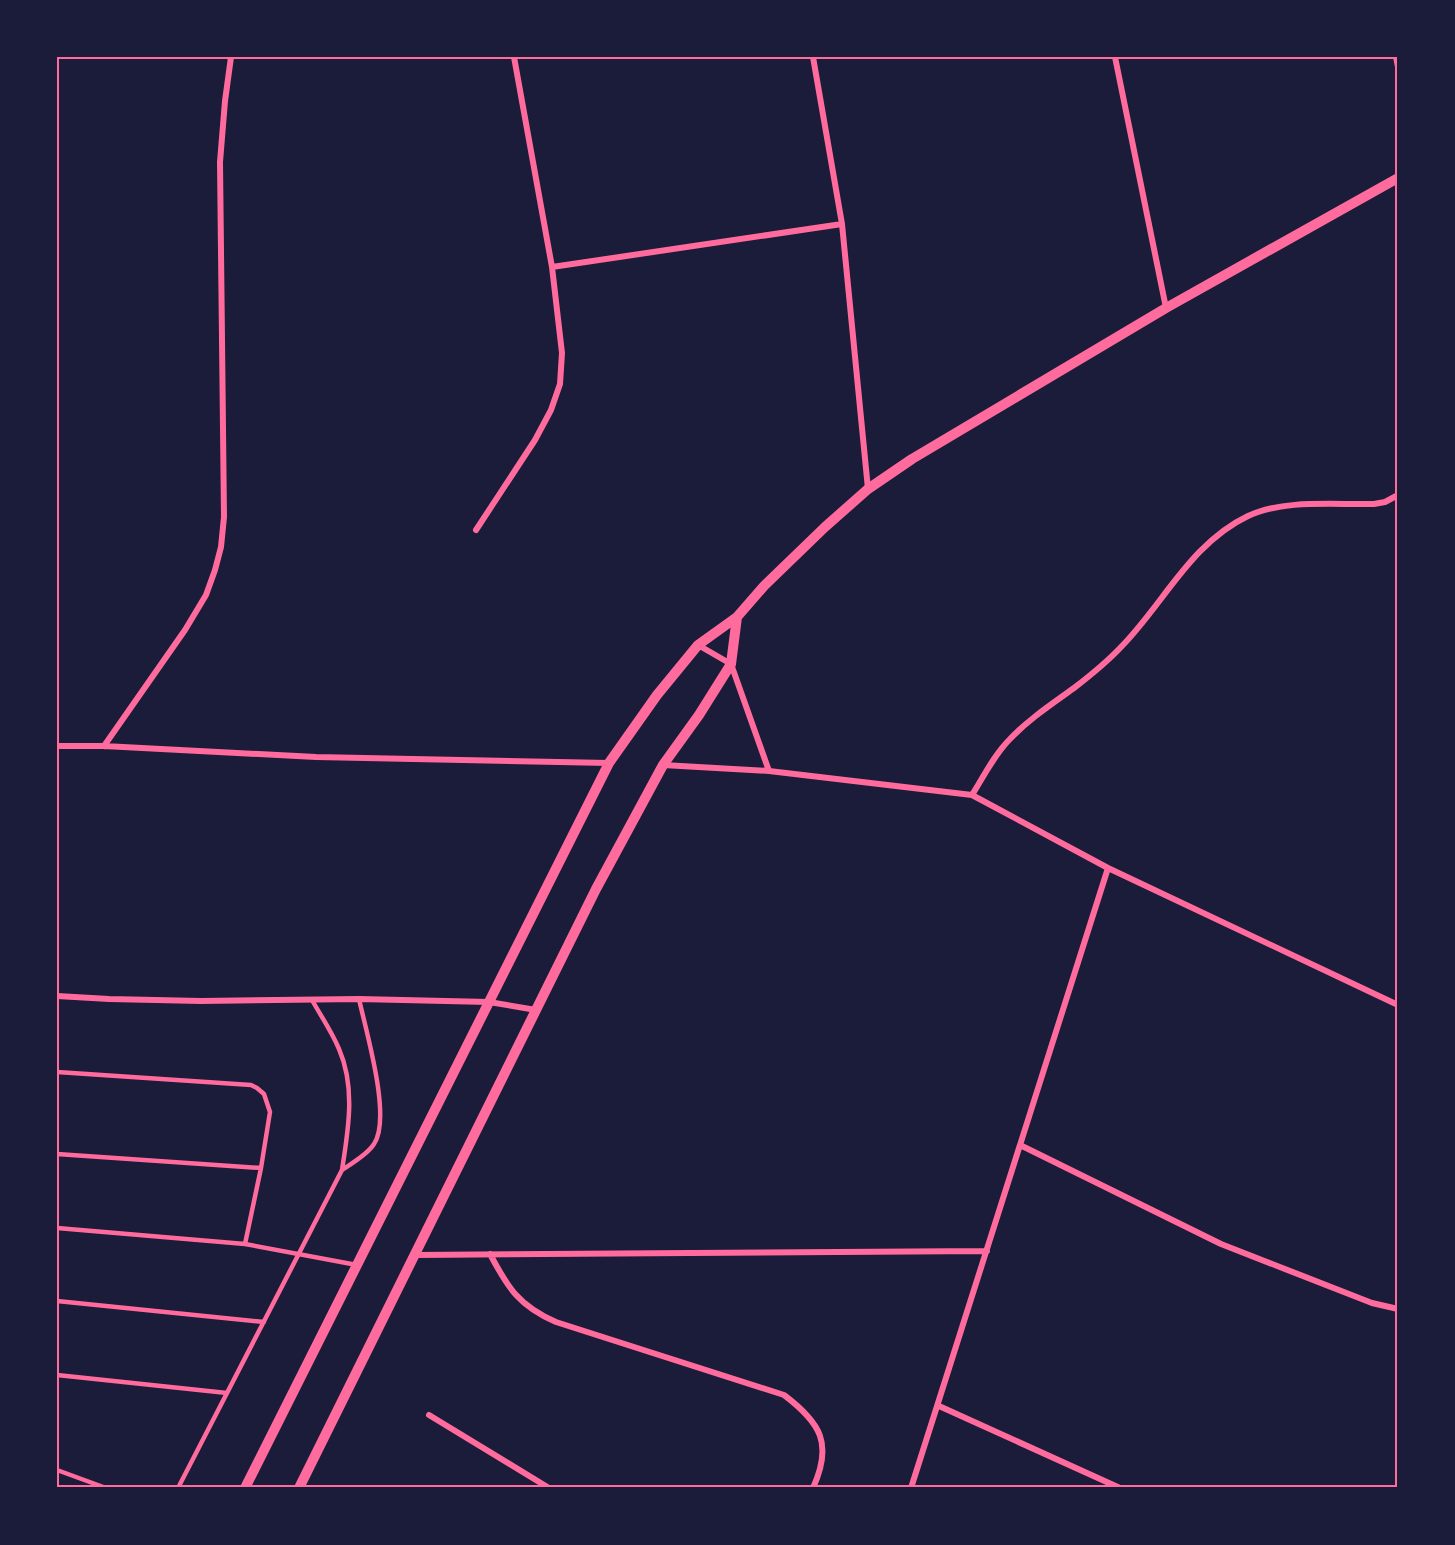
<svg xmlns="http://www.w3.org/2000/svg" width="1455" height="1545" viewBox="0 0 1455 1545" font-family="Commissioner,sans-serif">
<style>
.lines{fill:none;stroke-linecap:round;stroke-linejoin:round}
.service{stroke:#ff6b9d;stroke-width:4.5}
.minor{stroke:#ff6b9d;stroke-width:6}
.tertiary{stroke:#ff6b9d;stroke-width:10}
.neatline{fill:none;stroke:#ff6b9d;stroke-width:2}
</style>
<rect width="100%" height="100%" fill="#1b1b3a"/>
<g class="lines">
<path class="service" d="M57 1072 251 1085 257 1088 264 1094 270 1112 261 1168 245 1244
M57 1154 261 1168
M342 1170C352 1163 367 1155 374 1144 392 1118 366 1031 359 999
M57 1228 245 1244 357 1265
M57 1301 264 1322
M57 1375 227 1393
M57 1470 106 1488
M178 1488 342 1170C348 1131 356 1088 339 1049 332 1032 321 1016 312 1000"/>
<path class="minor" d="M813 57 842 224 868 489
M1115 57 1166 308
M1396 57 1398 67
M552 267 842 224
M476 530 535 440 551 410 560 384 562 353 552 267 514 57
M698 645 731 664 769 771
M57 746H104L316 757 609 763
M104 746 185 630 206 595 215 570 221 547 224 517 220 162 225 101 231 57
M663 765 769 771 972 795 1108 868 1398 1005
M972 795C984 776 994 755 1010 739 1029 719 1052 704 1074 688 1091 675 1108 661 1122 646 1164 603 1191 543 1248 516 1284 499 1335 505 1374 504L1385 502 1398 495
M57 996 109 999 201 1001 359 999 489 1002 536 1010
M1020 1145 1221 1244 1372 1303 1398 1309
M490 1254C508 1288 519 1306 556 1322L784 1395C821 1423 833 1444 813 1488
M415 1255 987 1251
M939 1406 1120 1488
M429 1415 549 1488
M911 1488 1108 868"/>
<path class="tertiary" d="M245 1488 609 763 657 695 698 645 737 617 764 586 825 527 868 489 912 459 1166 308 1398 178
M299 1488 596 889 663 765 699 715 731 664 737 617"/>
</g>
<rect width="1455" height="1545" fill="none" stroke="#1b1b3a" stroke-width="117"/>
<rect x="58" y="58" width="1338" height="1428" class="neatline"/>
</svg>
